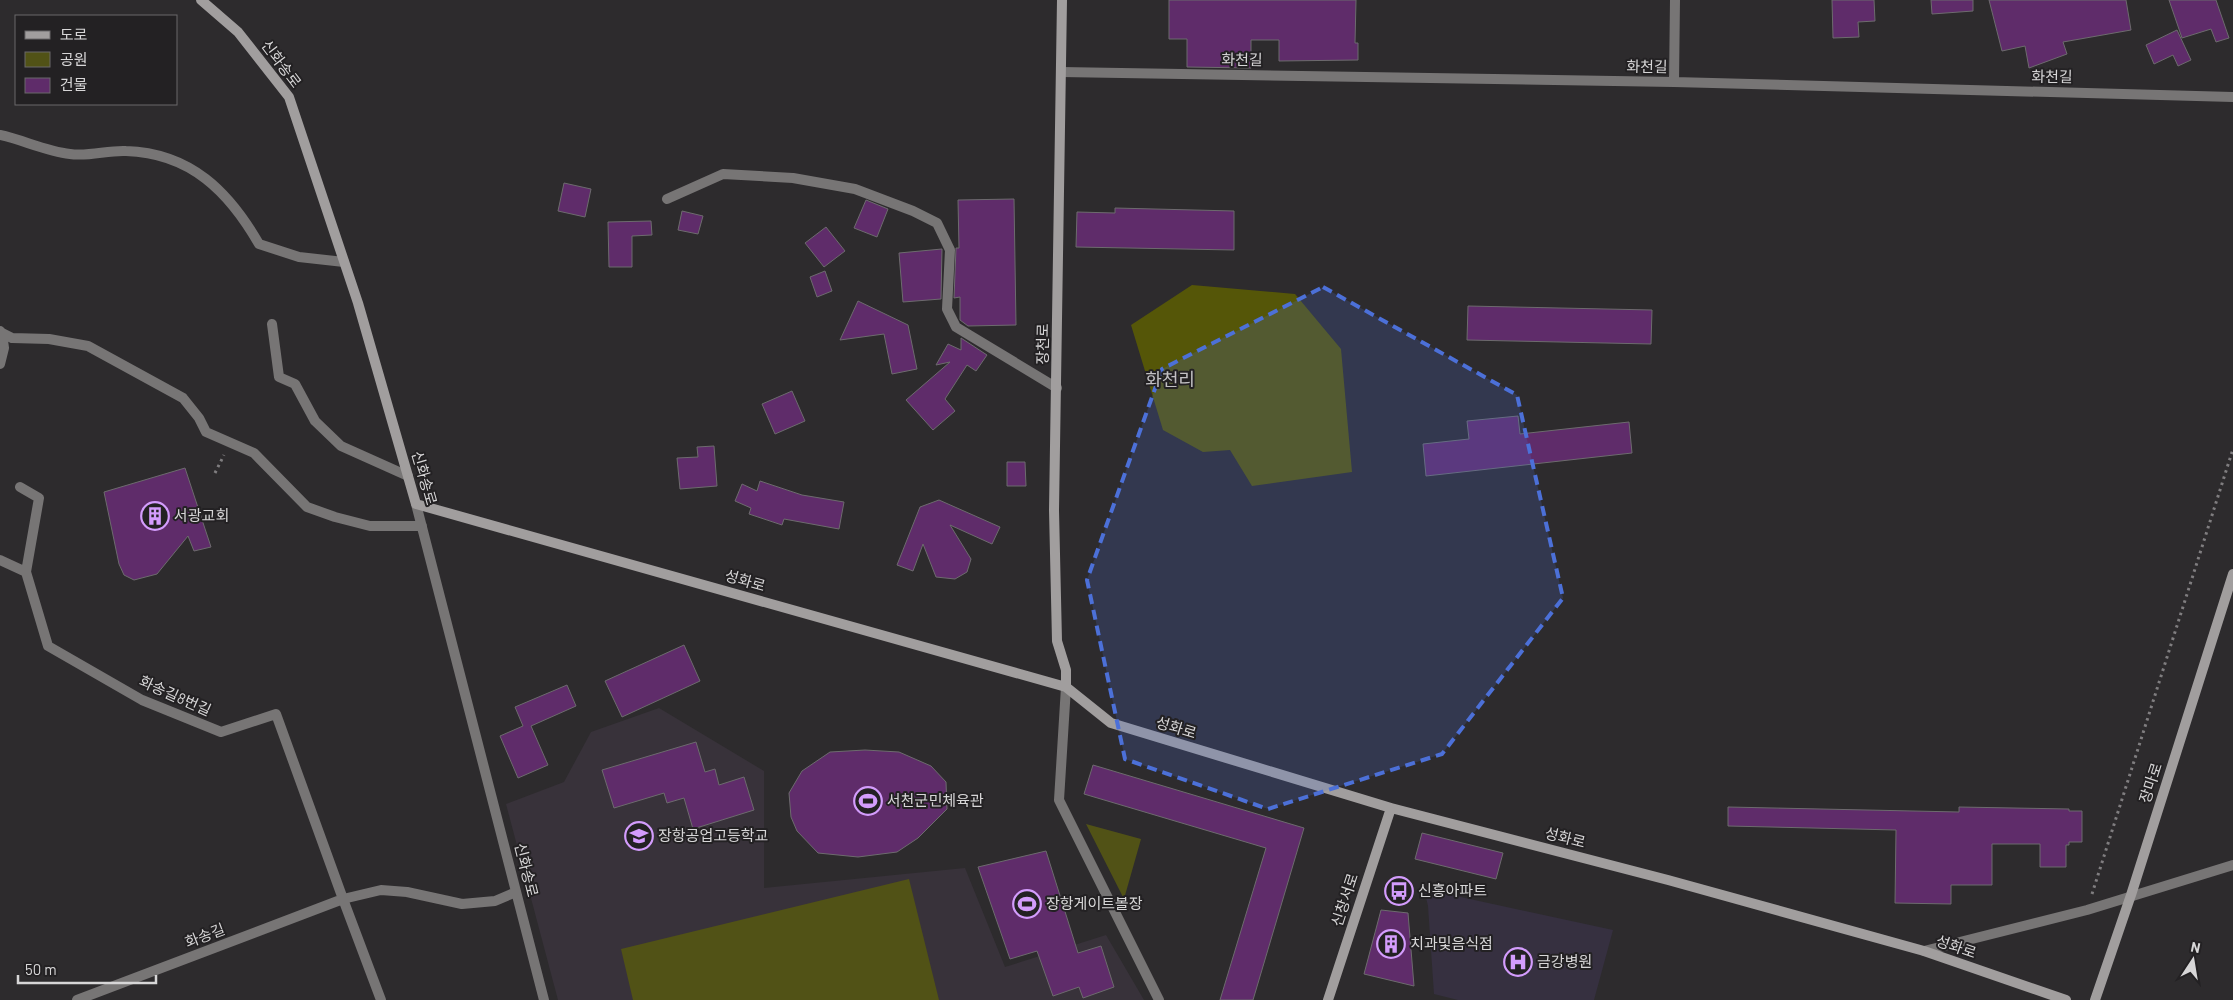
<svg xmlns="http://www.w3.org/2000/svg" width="2233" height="1000" viewBox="0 0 2233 1000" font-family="Barlow,'Noto Sans KR',sans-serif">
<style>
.built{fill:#38323a}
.medical{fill:#363040}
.green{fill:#515216}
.forest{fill:#555608}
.building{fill:#5f2c6a;stroke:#6d6b6e}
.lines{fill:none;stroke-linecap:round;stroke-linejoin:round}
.path{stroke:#807e80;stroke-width:3;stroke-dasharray:2.5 4;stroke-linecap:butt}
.street{stroke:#777575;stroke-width:10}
.secondary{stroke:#a19e9e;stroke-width:10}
.marked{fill:#4c70d8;fill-opacity:0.2;stroke:#4c70d8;stroke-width:4;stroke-dasharray:10 6;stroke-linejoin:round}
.labels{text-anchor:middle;stroke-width:4;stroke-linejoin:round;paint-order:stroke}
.street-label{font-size:15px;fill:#d7d6d7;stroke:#232123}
.poi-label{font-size:15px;fill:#d7d6d7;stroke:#232123;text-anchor:start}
.quarter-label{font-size:18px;fill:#c2c0c3;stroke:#232123}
</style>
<rect width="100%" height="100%" fill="#2d2b2d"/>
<path class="built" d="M659 708 764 771V888L965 868 1005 967 1106 935 1144 1000H558L506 804 564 782 591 732Z"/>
<path class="medical" d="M1424 889 1613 930 1594 1000H1458L1434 994 1428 906Z"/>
<path class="green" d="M1086 824 1141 839 1124 899Z
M909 879 939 1000H633L621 949Z"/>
<path class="forest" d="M1192 285 1295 294 1341 349 1352 472 1252 486 1230 450 1203 452 1163 430 1131 325Z"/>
<path class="building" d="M1169 0H1356L1355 43H1358V60L1279 61V40H1251V68L1187 67V39H1169Z
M1832 0H1874L1875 21 1858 22 1859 37 1833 38Z
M1931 0H1973V11L1932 14Z
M1989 0H2126L2131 30 2063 42 2067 54 2029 68 2025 46 2002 51Z
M2169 0H2216L2229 38 2216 42 2211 29 2182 38Z
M2177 30 2191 60 2178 66 2173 55 2154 64 2146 45Z
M564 183 591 189 585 217 558 211Z
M1014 199 1016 325 968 326 960 320V297L954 298 956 248H959L958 200Z
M866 200 888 209 877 237 854 228Z
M1115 208 1234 211V250L1076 247 1077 212 1115 213Z
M682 211 703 216 698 234 678 230Z
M651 221 652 235 632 236V267H609L608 222Z
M826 227 845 251 824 267 805 243Z
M942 249 941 299 903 302 899 253Z
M825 271 832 291 817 297 810 277Z
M858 301 908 325 917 369 892 374 884 334 840 340Z
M1468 306 1652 310 1651 344 1467 340Z
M961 338 987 355 976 371 967 365 945 399 955 411 933 430 906 400 950 362 936 365 948 344 961 350Z
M792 391 805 421 775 434 762 404Z
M1518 416 1520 434 1629 422 1632 453 1426 476 1423 444 1469 439 1467 421Z
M714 446 717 486 680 489 677 458 698 457 697 447Z
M1007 462H1025L1026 486H1007Z
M185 468 211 547 194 551 188 536 157 574 134 580 124 575 119 564 104 492Z
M760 481 802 495 844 502 839 529 784 519 782 525 749 514 751 508 735 501 742 484 757 491Z
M939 500 1000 527 992 544 950 525 971 559 967 572 955 579 936 577 923 544 913 571 897 565 920 507Z
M684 645 700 681 622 717 605 681Z
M567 685 576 706 531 726 548 765 518 778 500 736 523 726 515 707Z
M696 742 705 772 715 769 719 785 744 777 754 810 693 829 684 798 667 803 664 793 614 808 602 770Z
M865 750 899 752 931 766 946 782 947 809 918 838 897 852 858 857 818 853 797 831 791 817 789 793 802 771 830 752Z
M1093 765 1304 828 1253 1000H1220L1266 848 1084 794Z
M1728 807 1959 812V807L2069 809V811H2082V842H2069V845H2066V867H2040V844H1992V885H1951V904L1895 903 1896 830 1728 826Z
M1422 833 1503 853 1496 879 1415 859Z
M1046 851 1078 953 1101 946 1114 987 1083 998 1079 987 1053 996 1037 951 1010 959 978 867Z
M1381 910 1408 913 1414 986 1364 974Z"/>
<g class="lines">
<path class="path" d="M215 473 224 455
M2092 894 2233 449"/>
<path class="street" d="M1061 72 1674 82 2233 97
M1674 82 1675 0
M0 135C23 140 46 151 70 154 88 157 108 150 126 151 191 153 229 192 259 244L299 257 344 262
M667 199 723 174 793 178 855 189 913 211 937 223 950 250 947 309 956 327 1057 388
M272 324 279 377 295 384 315 421 341 446 408 476
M0 331 2 333 4 348 0 364
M2 333 12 338 49 339 88 346 183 398 199 418 206 432 254 453 307 507 335 517 370 526H422
M20 487 39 498 26 572 48 646 142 700 221 732 276 714 343 899 77 1000
M416 504 544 1000
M0 560 26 572
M1066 687 1059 800 1159 1000
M1924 951 2087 910 2233 865
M381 1000 343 899 381 890 407 892 462 904 495 901 516 892"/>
<path class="secondary" d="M201 0 238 32 289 97 358 303 416 504 1066 687 1111 723 1391 808 1668 880 1924 951 2066 1000
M1062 0 1054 510 1057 641 1066 670V687
M1328 1000 1391 808
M2095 1000 2131 895 2233 574"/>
</g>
<path class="marked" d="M1323 287 1517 395 1563 598 1442 754 1268 809 1125 759 1087 580 1162 369Z"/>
<defs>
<symbol id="building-ring" viewBox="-11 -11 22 22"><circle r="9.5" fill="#232123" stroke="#d39cfc" stroke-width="1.5"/><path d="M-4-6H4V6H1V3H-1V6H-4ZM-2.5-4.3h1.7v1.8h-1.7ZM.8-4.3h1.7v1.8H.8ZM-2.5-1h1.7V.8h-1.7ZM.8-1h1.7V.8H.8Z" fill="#d39cfc"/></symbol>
<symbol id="stadium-ring" viewBox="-11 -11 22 22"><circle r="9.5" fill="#232123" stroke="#d39cfc" stroke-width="1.5"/><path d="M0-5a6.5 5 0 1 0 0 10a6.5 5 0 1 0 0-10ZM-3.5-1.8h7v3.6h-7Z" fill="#d39cfc"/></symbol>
<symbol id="school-ring" viewBox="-11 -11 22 22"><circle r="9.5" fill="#232123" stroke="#d39cfc" stroke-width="1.5"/><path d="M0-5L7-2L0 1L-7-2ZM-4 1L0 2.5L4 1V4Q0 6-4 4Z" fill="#d39cfc"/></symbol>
<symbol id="bus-ring" viewBox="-11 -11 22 22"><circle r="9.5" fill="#232123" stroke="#d39cfc" stroke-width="1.5"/><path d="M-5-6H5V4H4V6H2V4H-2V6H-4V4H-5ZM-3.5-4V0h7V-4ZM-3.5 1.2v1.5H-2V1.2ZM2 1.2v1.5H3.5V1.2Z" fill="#d39cfc"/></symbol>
<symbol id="hospital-ring" viewBox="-11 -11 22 22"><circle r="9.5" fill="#232123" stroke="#d39cfc" stroke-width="1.5"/><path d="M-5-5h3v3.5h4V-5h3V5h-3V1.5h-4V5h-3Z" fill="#d39cfc"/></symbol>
</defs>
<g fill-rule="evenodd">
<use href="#building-ring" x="139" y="500" width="32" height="32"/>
<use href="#stadium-ring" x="852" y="785" width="32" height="32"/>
<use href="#school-ring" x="623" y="820" width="32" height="32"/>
<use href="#bus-ring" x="1383" y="875" width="32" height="32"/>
<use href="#stadium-ring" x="1011" y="888" width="32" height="32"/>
<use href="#building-ring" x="1375" y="928" width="32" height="32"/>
<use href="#hospital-ring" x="1502" y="946" width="32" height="32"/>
</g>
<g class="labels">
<g class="street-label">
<text transform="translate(1242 60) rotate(1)" y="5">화천길</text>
<text transform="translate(281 64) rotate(53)" y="5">신화송로</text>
<text transform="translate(1647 67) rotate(1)" y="5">화천길</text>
<text transform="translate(2052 77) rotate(1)" y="5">화천길</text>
<text transform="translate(1043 344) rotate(-89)" y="5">장천로</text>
<text transform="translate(424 478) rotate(74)" y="5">신화송로</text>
<text transform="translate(745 581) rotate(16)" y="5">성화로</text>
<text transform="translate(175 696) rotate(24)" y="5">화송길8번길</text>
<text transform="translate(1176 728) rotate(17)" y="5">성화로</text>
<text transform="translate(2151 783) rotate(-72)" y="5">장마로</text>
<text transform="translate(1565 838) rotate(14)" y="5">성화로</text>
<text transform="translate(526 870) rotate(76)" y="5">신화송로</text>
<text transform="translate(1345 900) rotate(-72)" y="5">신창서로</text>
<text transform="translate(205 936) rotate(-21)" y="5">화송길</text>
<text transform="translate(1956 947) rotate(19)" y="5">성화로</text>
</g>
<g class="poi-label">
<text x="174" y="521">서광교회</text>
<text x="887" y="806">서천군민체육관</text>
<text x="658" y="841">장항공업고등학교</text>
<text x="1418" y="896">신흥아파트</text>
<text x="1046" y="909">장항게이트볼장</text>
<text x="1410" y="949">치과및음식점</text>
<text x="1537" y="967">금강병원</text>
</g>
<g class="quarter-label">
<text x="1170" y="386">화천리</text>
</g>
</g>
<rect x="15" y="15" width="162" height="90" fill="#232123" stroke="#6b696b"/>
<rect x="25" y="31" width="25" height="8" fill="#a19e9e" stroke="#6b696b"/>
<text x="60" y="40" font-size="15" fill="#d7d6d7">도로</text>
<rect x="25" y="52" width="25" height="15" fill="#515216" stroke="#6b696b"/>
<text x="60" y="65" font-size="15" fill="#d7d6d7">공원</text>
<rect x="25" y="78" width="25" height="15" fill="#5f2c6a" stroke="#6b696b"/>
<text x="60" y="90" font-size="15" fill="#d7d6d7">건물</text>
<g transform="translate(2193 960) rotate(12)" stroke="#232123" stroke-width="4" paint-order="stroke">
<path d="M0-4L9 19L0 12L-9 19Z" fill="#d7d6d7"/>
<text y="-8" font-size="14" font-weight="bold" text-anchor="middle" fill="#d7d6d7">N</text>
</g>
<path d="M18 975v8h138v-8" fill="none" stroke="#d7d6d7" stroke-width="2.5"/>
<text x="25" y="975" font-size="15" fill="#d7d6d7" stroke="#232123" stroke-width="4" paint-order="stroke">50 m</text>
</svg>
